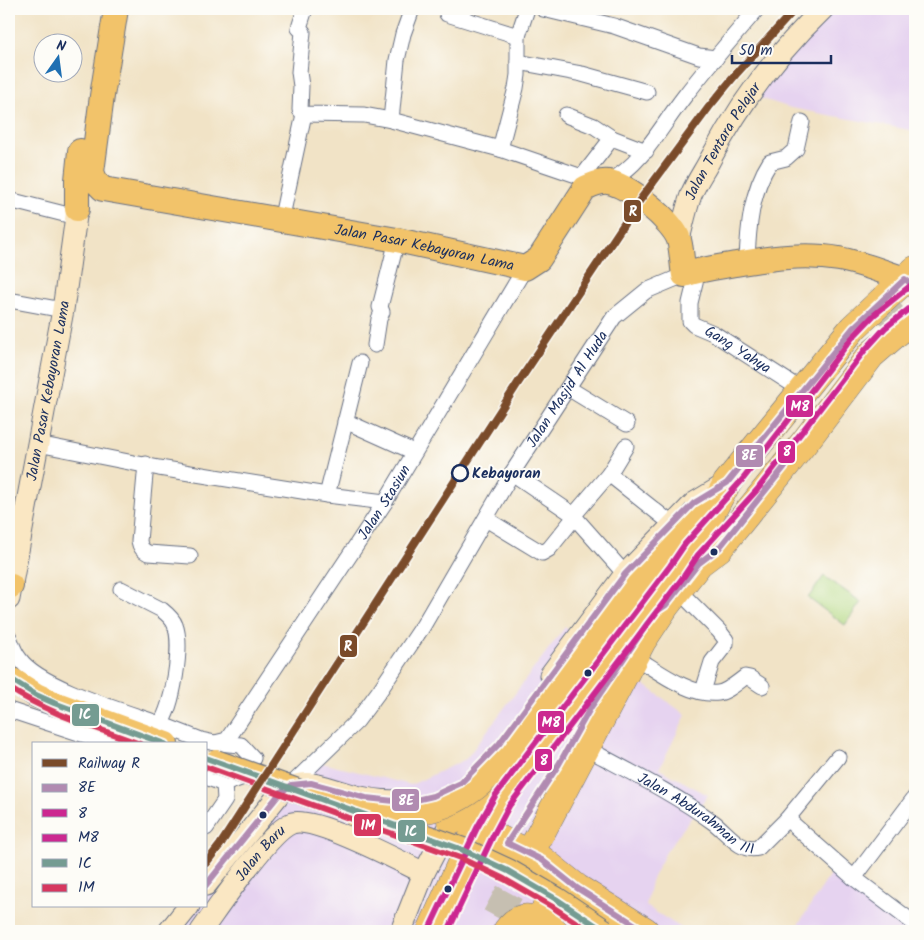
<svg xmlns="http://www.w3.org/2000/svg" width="924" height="940" viewBox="0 0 924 940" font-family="Kalam,sans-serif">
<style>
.built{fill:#e6d3f0}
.green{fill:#b2d882;stroke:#668470}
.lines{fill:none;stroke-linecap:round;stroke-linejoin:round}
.highway-tunnel{stroke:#c6bfb1;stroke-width:28;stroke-dasharray:28 14;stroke-linecap:butt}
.street-casing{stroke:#666e82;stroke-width:17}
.secondary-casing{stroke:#666e82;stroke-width:23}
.primary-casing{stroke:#666e82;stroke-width:26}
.highway-casing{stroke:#666e82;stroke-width:29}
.street{stroke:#fff;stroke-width:15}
.secondary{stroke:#fae7c3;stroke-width:21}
.primary{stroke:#f2c36a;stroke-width:24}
.highway{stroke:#f2c36a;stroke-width:28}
.primary-bridge-casing{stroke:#666e82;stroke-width:26;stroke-linecap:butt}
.highway-bridge-casing{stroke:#666e82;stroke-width:29;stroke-linecap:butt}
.primary-bridge{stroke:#f2c36a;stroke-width:24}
.highway-bridge{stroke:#f2c36a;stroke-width:28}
.bus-1-casing{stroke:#fdfcf7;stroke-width:10}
.bus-2-casing{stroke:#fdfcf7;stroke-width:10}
.bus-3-casing{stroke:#fdfcf7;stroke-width:10}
.bus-4-casing{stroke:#fdfcf7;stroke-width:10}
.bus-5-casing{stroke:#fdfcf7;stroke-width:10}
.bus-1{stroke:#b18bb1;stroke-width:6}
.bus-2{stroke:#cc2790;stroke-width:6}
.bus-3{stroke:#cb2990;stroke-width:6}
.bus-4{stroke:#759c92;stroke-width:6}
.bus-5{stroke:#d6375f;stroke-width:6}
.rail-1-casing{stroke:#fdfcf7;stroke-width:11}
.rail-1{stroke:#7a4b2a;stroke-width:8}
.stop-dot{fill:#fdfcf7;stroke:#1b2f5e;stroke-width:2.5}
.bus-dot{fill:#1b2f5e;stroke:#fdfcf7;stroke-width:2}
.labels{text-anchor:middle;stroke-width:4;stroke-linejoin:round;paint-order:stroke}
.street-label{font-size:15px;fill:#1b2f5e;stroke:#fdfcf7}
.stop-label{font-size:15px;font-weight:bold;fill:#1b2f5e;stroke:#fdfcf7;text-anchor:start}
.line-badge{stroke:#fdfcf7;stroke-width:2}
.badge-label{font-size:14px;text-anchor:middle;font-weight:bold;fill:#fff}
</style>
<rect width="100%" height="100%" fill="#fdfcf7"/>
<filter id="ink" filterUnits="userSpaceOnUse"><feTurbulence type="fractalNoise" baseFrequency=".02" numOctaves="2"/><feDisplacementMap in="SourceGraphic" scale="10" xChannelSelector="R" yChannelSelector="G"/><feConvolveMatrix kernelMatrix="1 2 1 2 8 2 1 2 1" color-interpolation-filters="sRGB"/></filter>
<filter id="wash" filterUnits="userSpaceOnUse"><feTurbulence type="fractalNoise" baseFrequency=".0096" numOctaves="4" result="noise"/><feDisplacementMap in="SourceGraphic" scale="20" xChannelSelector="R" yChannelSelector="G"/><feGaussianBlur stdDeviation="1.12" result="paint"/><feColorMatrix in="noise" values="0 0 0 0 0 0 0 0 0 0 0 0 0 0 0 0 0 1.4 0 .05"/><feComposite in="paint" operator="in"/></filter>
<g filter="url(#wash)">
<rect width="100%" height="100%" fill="#f1e3c6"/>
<path class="built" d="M817 9H915V131L791 108 744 93Z
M565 627 686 715 659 769 708 795 666 852 651 881 646 906 686 931H173L194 906H206V891L310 760 411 785 466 759Z
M837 864 915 931H794Z"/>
<path class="green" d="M824 576 861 602 845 625 808 598Z"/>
</g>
<g filter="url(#ink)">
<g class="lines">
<path class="highway-tunnel" d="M879 322 915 293
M496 917 530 854"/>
<defs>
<g id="street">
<path d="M305 9 299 28 303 32 299 72 301 86 300 110 304 114 364 115 391 120"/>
<path d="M412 9 403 34 397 60 391 120 500 149 582 177"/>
<path d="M543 9 614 26 699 56 716 58"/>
<path d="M447 14 518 36"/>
<path d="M518 62 582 74 647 92"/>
<path d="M566 115 594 126 612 138"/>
<path d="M500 149 516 88 518 75V36L527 9"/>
<path d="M609 182C643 163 660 128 684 97 707 67 732 38 757 9"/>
<path d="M584 185 582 177 612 138 646 151"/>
<path d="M9 200 76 217"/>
<path d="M281 221 304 114"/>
<path d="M747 262C748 229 751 191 770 162L786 158 796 149 802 122"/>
<path id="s1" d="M698 270 690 303V321L694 325 713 333 803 391"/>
<path d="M9 300 63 310"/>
<path d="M375 345 379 319 382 312 380 307 397 240"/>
<path d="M568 388 627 424"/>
<path d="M345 421 414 452"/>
<path d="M38 444 159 468 327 495 385 502"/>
<path d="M146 464 139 541C140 547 142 550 148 553L190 556"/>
<path d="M512 473 571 513 625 574"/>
<path d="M609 474 626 446"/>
<path d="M327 495 360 363"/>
<path d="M573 516 609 474 672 524"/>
<path d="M486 519 542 553 549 549 574 518"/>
<path id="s2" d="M121 589 162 610C167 614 173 619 175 625 183 645 173 707 160 724L201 740 215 743 227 740 385 502 525 268"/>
<path d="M678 590 719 631 726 640V644L712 662 703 691"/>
<path d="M9 637C12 644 14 652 19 658 38 687 126 712 160 724"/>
<path d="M646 664C666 677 694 696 718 693 727 692 738 682 745 677L750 678 762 686"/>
<path d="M9 710 112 744"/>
<path id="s3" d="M599 755C638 776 677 796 713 822 727 832 740 853 758 848L787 819 838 757"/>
<path d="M206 777 224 784 244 777 253 758 241 745 216 743"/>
<path id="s4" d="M291 785 357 721 380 690 423 626 512 473 614 317 646 291 684 275"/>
<path d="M787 819 854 878 915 924"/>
<path d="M206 828 225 800 224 784"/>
<path d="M854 878 915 797"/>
</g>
<g id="secondary">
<path id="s5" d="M679 239C683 224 686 209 691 195 696 182 705 170 711 158 740 103 778 52 823 9"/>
<path id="s6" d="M9 599 63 310 77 209"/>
<path d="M550 675 625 574 694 503 727 483"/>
<path d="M206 885 281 792C303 777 319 785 343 792 360 798 379 801 397 801"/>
<path d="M169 931 189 906"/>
<path id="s7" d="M201 931C218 908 269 831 292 823 315 816 399 861 424 873"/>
<path d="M401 931 424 873 448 827"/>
</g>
<g id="primary">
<path id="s8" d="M116 9 102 96 92 172 96 182 103 189 397 240 525 268 539 259 585 188C592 185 600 181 608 182 627 184 673 221 679 240 682 251 682 264 684 275 701 269 719 267 736 264 770 258 805 253 839 259 862 263 883 272 905 279"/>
<path d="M77 209V180L80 151"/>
<path d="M9 587 11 586"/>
<path d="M9 678 36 695 54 703 166 744"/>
</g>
<path id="highway" d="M451 821 495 798
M477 828 542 860 577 888 645 931
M535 844 642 641 666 605 699 563 719 548 807 439 871 355 915 317
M550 929C546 916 542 901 556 893 560 890 570 889 575 888
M431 931 477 828 495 798 667 576 691 550 727 483 853 328 915 270
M507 931C523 909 536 920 554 931"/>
</defs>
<use href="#street" class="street-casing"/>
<use href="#secondary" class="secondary-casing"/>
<use href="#primary" class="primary-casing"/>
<use href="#highway" class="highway-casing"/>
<use href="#street" class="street"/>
<use href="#secondary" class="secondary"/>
<use href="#primary" class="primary"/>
<use href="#highway" class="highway"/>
<defs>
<path id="primary-bridge" d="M216 762 463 850 508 871 556 899 604 931"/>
<path id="highway-bridge" d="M355 812C410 813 446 816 489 774L606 624 697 513"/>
</defs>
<use href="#primary-bridge" class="primary-bridge-casing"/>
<use href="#highway-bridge" class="highway-bridge-casing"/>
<use href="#primary-bridge" class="primary-bridge"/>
<use href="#highway-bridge" class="highway-bridge"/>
<defs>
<path id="bus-1" d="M206 885 281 792 291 785 311 783 366 798 394 801 416 800 433 796 461 783 499 744 625 574 694 503 727 483 853 328 905 279 915 287
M645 931 577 888 542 860 507 843 559 764 591 707 647 624 657 611 666 605 699 563 719 548 790 460"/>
<path id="bus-2" d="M448 931 493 836 509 806 684 576 698 555 757 490 865 350 885 328 915 304"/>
<path id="bus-3" d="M430 927 477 828 495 796 670 566 685 544 743 479 852 338 874 315 910 286"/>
<path id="bus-4" d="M9 678 36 695 54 703 165 744
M206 758 463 850 508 871 556 899 604 931"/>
<path id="bus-5" d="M9 688C49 714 95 727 140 744
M206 767 460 858 504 879 551 906 589 931"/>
</defs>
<use href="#bus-1" class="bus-1-casing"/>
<use href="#bus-2" class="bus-2-casing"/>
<use href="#bus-3" class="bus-3-casing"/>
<use href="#bus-4" class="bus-4-casing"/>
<use href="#bus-5" class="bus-5-casing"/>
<use href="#bus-1" class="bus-1"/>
<use href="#bus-2" class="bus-2"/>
<use href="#bus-3" class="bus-3"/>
<use href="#bus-4" class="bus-4"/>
<use href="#bus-5" class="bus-5"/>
<defs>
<path id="rail-1" d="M206 863 220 845 518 383 640 200 709 107 737 73 795 9"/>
</defs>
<use href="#rail-1" class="rail-1-casing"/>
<use href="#rail-1" class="rail-1"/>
</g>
</g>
<circle class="stop-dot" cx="460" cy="473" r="8"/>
<g class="bus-dot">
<circle cx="714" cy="552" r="4.5"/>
<circle cx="588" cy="673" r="4.5"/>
<circle cx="263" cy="815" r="4.5"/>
<circle cx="448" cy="889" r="4.5"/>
</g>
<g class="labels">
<g class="street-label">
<text dy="5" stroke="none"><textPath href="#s5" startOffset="108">Jalan Tentara Pelajar</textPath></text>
<text dy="5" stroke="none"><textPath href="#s8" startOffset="512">Jalan Pasar Kebayoran Lama</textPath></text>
<text dy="5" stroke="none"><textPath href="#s1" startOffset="108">Gang Yahya</textPath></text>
<text dy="5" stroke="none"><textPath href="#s4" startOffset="485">Jalan Masjid Al Huda</textPath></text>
<text dy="5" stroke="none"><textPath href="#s6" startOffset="212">Jalan Pasar Kebayoran Lama</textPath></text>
<text dy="5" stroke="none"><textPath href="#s2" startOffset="524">Jalan Stasiun</textPath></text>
<text dy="5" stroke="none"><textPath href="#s3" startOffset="114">Jalan Abdurahman III</textPath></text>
<text dy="5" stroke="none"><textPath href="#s7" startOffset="98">Jalan Baru</textPath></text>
</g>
<g class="stop-label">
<text x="472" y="478">Kebayoran</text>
</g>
</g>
<g class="line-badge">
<rect x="623" y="199" width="19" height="24" rx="5" fill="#7a4b2a"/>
<rect x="785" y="394" width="29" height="24" rx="5" fill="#cb2990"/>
<rect x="777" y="440" width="19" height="24" rx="5" fill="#cc2790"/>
<rect x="735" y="444" width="29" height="24" rx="5" fill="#b18bb1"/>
<rect x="339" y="634" width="19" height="24" rx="5" fill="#7a4b2a"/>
<rect x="71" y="703" width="29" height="24" rx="5" fill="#759c92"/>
<rect x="537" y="710" width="28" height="24" rx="5" fill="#cb2990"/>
<rect x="534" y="748" width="19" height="24" rx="5" fill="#cc2790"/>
<rect x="391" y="788" width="29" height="24" rx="5" fill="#b18bb1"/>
<rect x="353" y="813" width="29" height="24" rx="5" fill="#d6375f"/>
<rect x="397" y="819" width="29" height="24" rx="5" fill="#759c92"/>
</g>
<g class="badge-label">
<text x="633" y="216">R</text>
<text x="800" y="411">M8</text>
<text x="787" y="456">8</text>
<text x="749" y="460">8E</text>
<text x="348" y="651">R</text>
<text x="85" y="719">1C</text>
<text x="551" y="727">M8</text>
<text x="544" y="765">8</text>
<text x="406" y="805">8E</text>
<text x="368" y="830">1M</text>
<text x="411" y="836">1C</text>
</g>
<rect width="924" height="940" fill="none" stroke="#fdfcf7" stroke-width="30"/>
<rect x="32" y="742" width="175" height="165" fill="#fdfcf7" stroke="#a3aaba"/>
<rect x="42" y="759" width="25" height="8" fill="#7a4b2a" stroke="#a3aaba"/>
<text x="78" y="768" font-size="15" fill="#1b2f5e">Railway R</text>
<rect x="42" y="784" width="25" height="8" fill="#b18bb1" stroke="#a3aaba"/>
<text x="78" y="792" font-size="15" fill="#1b2f5e">8E</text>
<rect x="42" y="809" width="25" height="8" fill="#cc2790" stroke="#a3aaba"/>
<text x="78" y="818" font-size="15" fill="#1b2f5e">8</text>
<rect x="42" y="834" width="25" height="8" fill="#cb2990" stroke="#a3aaba"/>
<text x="78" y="842" font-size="15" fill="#1b2f5e">M8</text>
<rect x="42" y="859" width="25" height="8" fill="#759c92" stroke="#a3aaba"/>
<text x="78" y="868" font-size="15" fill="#1b2f5e">1C</text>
<rect x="42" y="884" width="25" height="8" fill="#d6375f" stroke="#a3aaba"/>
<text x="78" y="892" font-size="15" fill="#1b2f5e">1M</text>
<g transform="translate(58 58) rotate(14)"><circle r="24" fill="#fdfcf7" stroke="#a3aaba"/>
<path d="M0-4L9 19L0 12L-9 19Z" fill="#1f6fb2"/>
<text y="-8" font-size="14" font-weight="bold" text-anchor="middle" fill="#1b2f5e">N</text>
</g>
<path d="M732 55v8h99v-8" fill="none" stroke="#1b2f5e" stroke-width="2.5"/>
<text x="739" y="55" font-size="15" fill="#1b2f5e" stroke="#fdfcf7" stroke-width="4" paint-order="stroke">50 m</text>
</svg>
